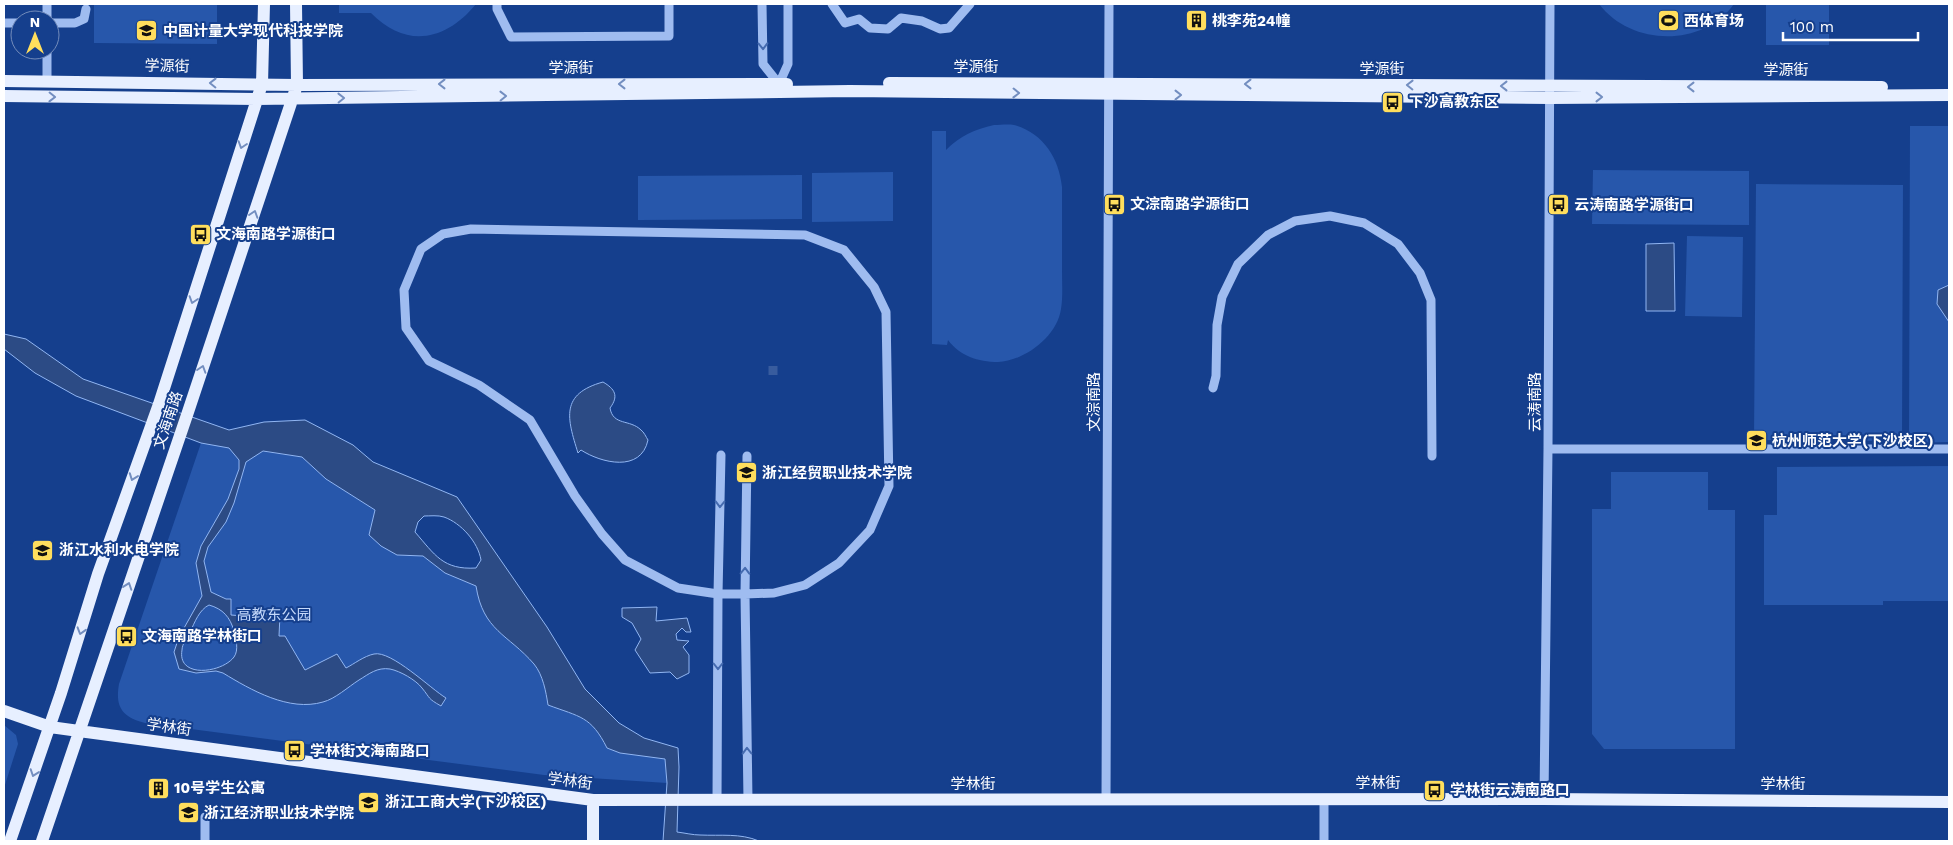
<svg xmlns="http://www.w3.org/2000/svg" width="1953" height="845" viewBox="0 0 1953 845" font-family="'Work Sans','Noto Sans SC',sans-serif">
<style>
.green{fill:#2757ab}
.water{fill:#2c4b85;stroke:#91b6f3;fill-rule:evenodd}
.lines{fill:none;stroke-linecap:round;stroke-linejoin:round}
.minor-tunnel{stroke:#385c9e;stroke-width:9;stroke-dasharray:9 4.5;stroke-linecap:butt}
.minor{stroke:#9fbcf0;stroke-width:9}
.major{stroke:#e7efff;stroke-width:12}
.oneway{stroke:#456bb0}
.oneway2{stroke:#738ec0}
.labels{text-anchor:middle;stroke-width:4;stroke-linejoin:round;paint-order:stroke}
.poi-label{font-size:15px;font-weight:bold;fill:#fff;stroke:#153f8d;text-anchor:start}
.street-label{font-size:15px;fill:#fff;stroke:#153f8d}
.park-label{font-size:15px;fill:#c5d9fb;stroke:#153f8d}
</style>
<rect width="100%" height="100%" fill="#153f8d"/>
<path class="green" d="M94 4H217V44L94 43Z
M339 4H476C446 41 406 49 371 13H339Z
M1599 4H1734C1702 48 1631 46 1599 4Z
M1766 4H1829V45H1766Z
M994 125C1000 125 1008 124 1014 125 1043 133 1059 158 1062 187 1062 215 1062 243 1062 271 1062 283 1063 297 1061 309 1057 337 1024 361 998 362 978 362 960 356 948 340L947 345 932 344V131H946V150C960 136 975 129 994 125Z
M1910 126H1949V442L1909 443Z
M1593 170 1749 171V225L1592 224Z
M893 172V221L812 222V173Z
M802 175V219L638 220V176Z
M1756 184 1903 185 1902 441 1754 440Z
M1687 236 1743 237 1742 317 1685 316Z
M201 443 302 457 326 479 375 510 369 535 397 555 423 556 445 573 476 586C483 631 508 634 534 664 543 675 546 692 548 705 580 717 591 716 607 748L620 753 665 759 667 783 544 775 145 723C122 717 115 707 119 684Z
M1949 466V601H1883V605H1764V515H1777V467Z
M1611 472H1708V510H1735V749H1604L1592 734V509H1611Z
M4 725 16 735 18 744 4 788Z"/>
<path class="water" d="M1674 243 1675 311H1646V244Z
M1949 285V322L1937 304 1938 290Z
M4 334 26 339 83 379 229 430 264 422 305 420 353 445 373 462 457 497 547 627 585 689 619 723 644 738 678 748 679 767 677 832C685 833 693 835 700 835 721 836 740 833 759 841H663L667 783 665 759 620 753 607 748C591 716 580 717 548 705 546 692 543 675 534 664 508 634 483 631 476 586L445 573 423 556 397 555 381 546 369 535 375 510 326 479 302 457 263 451 246 462 234 503 226 522 208 547 204 561 211 592 226 599H231V615L256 617 257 613 280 615 279 636H285L305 670 337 654 346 668C354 664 364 656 374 654 391 650 431 689 446 698L441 706C427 698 431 699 422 688 416 680 400 671 390 669 377 667 369 674 359 680 348 687 335 699 323 702 289 712 251 690 223 673L216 671 196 673 179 669 174 652 179 637 202 596 196 563 201 546 228 499 239 469V460L229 448 201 443 76 396 35 373 4 349ZM424 516C430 516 438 515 444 517 461 523 478 542 481 560L476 568C443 570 435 555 415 532L418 522ZM209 605C223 609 230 617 234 631 236 639 239 650 234 657 222 673 177 679 182 650 182 644 187 638 190 632 195 622 199 610 209 605Z
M603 382C615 389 619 396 610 408 613 426 630 419 641 430 644 432 646 437 648 440 641 473 601 463 581 450L578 453C567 418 560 394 603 382Z
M657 607 656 621 687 618 691 632H686L682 628 676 634 677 640 689 641 683 647 689 655V673L677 679 670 672 650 673 635 650 641 639 632 623 622 617V608Z"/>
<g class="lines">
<path class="minor-tunnel" d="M773 366V377"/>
<path class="minor" d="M497 4V9L511 37 669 36V4
M762 4 763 64 779 84 788 64V4
M832 4 845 23 859 19 870 28 888 29 901 18 922 21 940 29 949 28 970 4
M47 20V4
M4 23H20
M50 23H75L84 19 86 9
M47 81V50
M471 229 805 235 844 250 874 287 886 312 889 486 870 530 839 563 805 585 774 593 745 594H718L678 588 625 560 602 534 575 496 530 420 479 385 429 361 406 328 404 290 421 249 443 234Z
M1213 388 1216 376 1217 325 1222 297 1238 264 1268 235 1295 221 1330 216 1364 223 1398 244 1420 273 1431 300 1432 456
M1548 449H1949
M747 456 745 594 748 800
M1544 799 1548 449 1550 4
M717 800 718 594 721 455
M1106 800 1109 4
M205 841V817
M1324 841V800"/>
<path class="major" d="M4 81 297 85 787 84
M889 83 1882 87
M4 96 257 99 850 91 1550 98 1949 95
M4 711 50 727 79 731 593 800 1544 799 1949 802
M593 800V841
M10 841 61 693 98 574 159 404 262 84 264 4
M42 841 187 415 297 85 296 4"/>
</g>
<defs><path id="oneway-chevron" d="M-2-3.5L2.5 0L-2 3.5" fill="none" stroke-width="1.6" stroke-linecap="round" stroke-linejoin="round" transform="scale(1.25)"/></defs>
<g class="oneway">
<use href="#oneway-chevron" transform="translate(763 46) rotate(89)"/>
<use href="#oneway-chevron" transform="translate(720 504) rotate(91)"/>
<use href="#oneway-chevron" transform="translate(745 571) rotate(-89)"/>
<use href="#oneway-chevron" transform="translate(718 666) rotate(90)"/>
<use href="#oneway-chevron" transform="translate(747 751) rotate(-91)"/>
</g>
<g class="oneway2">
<use href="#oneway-chevron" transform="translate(213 83) rotate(-179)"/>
<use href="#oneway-chevron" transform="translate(442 84) rotate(180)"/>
<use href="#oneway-chevron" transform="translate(622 84) rotate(180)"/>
<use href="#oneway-chevron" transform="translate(1248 84) rotate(-180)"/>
<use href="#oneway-chevron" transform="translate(1410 85) rotate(-179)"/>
<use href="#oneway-chevron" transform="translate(1504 86) rotate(-180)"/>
<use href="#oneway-chevron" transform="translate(1691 87) rotate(-180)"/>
<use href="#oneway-chevron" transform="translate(1016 93) rotate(1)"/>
<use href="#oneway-chevron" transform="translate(1178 95)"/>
<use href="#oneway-chevron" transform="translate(503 96) rotate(-1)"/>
<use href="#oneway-chevron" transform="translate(52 97) rotate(1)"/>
<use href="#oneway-chevron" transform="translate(1599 97)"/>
<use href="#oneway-chevron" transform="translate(341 98) rotate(-1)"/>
<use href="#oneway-chevron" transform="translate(242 145) rotate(108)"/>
<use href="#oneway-chevron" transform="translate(254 214) rotate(-72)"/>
<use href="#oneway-chevron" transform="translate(193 300) rotate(108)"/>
<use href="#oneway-chevron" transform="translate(202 369) rotate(-72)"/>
<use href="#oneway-chevron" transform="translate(133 477) rotate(110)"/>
<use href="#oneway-chevron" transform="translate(128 586) rotate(-71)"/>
<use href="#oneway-chevron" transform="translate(81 631) rotate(107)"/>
<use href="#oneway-chevron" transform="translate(34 773) rotate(109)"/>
</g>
<defs>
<symbol id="building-square" viewBox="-11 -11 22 22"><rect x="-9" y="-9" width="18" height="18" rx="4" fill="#ffde5d" stroke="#153f8d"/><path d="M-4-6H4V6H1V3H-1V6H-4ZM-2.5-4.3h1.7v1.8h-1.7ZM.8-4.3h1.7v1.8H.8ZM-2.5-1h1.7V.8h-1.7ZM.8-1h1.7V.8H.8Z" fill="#111"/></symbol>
<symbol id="stadium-square" viewBox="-11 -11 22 22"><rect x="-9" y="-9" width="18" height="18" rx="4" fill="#ffde5d" stroke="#153f8d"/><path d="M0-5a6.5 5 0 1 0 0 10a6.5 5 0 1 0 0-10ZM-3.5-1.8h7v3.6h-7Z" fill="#111"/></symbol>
<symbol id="university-square" viewBox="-11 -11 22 22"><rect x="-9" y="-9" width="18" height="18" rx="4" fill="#ffde5d" stroke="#153f8d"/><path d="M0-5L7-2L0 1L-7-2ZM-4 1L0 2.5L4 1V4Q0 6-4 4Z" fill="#111"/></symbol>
<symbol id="bus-square" viewBox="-11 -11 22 22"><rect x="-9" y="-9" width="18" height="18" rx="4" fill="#ffde5d" stroke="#153f8d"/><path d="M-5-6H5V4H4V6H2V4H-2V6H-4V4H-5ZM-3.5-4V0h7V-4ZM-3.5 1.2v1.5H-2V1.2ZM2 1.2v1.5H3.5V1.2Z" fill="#111"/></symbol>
</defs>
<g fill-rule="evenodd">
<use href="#building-square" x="1184" y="8" width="25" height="25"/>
<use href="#stadium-square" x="1656" y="8" width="25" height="25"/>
<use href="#university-square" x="134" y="18" width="25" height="25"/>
<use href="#bus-square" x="1380" y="90" width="25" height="25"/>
<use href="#bus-square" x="1102" y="192" width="25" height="25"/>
<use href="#bus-square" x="1546" y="192" width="25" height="25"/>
<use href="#bus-square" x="188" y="222" width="25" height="25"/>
<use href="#university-square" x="1744" y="428" width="25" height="25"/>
<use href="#university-square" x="734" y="460" width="25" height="25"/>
<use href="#university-square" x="30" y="538" width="25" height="25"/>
<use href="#bus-square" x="114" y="624" width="25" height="25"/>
<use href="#bus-square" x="282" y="738" width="25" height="25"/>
<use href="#building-square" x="146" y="776" width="25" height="25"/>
<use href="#bus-square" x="1422" y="778" width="25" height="25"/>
<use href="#university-square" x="356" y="790" width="25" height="25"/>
<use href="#university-square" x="176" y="800" width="25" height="25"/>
</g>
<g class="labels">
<g class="poi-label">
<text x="1212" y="26">桃李苑24幢</text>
<text x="1684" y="26">西体育场</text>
<text x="163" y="36">中国计量大学现代科技学院</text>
<text x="1409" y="107">下沙高教东区</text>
<text x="1130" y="209">文淙南路学源街口</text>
<text x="1574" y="210">云涛南路学源街口</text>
<text x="216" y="239">文海南路学源街口</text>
<text x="1772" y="446">杭州师范大学(下沙校区)</text>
<text x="762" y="478">浙江经贸职业技术学院</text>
<text x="59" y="555">浙江水利水电学院</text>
<text x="142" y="641">文海南路学林街口</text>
<text x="310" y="756">学林街文海南路口</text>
<text x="174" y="793">10号学生公寓</text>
<text x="1450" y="795">学林街云涛南路口</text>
<text x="385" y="807">浙江工商大学(下沙校区)</text>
<text x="204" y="818">浙江经济职业技术学院</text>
</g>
<g class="street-label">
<text transform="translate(167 66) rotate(1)" y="5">学源街</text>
<text x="976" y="72">学源街</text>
<text x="571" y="73">学源街</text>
<text x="1382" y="74">学源街</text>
<text x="1786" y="75">学源街</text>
<text transform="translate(1094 402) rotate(-90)" y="5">文淙南路</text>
<text transform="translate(1535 402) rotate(-90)" y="5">云涛南路</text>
<text transform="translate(168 420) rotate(-71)" y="5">文海南路</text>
<text transform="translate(169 727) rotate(8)" y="5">学林街</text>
<text transform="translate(570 781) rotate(7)" y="5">学林街</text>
<text x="1378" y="788">学林街</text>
<text x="973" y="789">学林街</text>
<text x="1783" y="789">学林街</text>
</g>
<g class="park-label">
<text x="274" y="620">高教东公园</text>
</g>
</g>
<rect width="1953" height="845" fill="none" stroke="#ffffff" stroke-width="10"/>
<g transform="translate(35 35)"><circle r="24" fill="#153f8d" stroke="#738cbb"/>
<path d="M0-4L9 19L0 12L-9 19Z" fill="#ffde5d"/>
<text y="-8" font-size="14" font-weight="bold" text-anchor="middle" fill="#ffffff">N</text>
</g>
<path d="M1783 32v8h135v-8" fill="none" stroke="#ffffff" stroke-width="2.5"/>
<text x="1790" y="32" font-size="15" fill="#ffffff" stroke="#153f8d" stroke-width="4" paint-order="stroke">100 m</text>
</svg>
